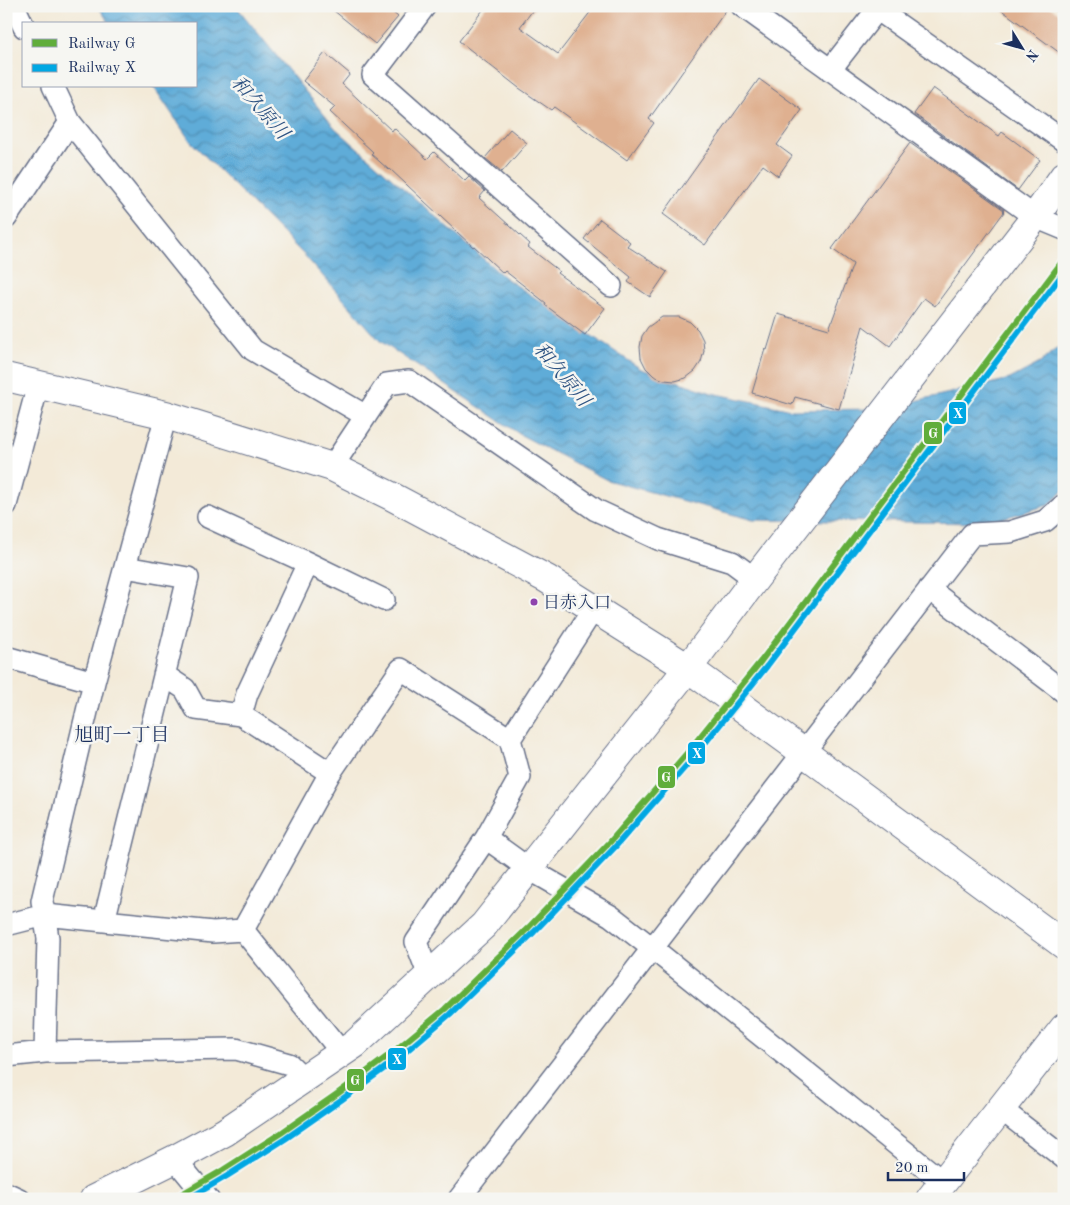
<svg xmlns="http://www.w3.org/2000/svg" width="1070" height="1205" viewBox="0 0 1070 1205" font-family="'Old Standard TT','Noto Serif JP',serif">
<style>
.water{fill:url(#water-waves);stroke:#3d6e9b}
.building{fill:#dfb090}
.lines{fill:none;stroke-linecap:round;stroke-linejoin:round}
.street-casing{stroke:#677089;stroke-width:24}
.secondary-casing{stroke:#677089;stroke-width:30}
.street{stroke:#fff;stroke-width:21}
.secondary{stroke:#fff;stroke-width:28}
.rail-1-casing{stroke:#f6f6f2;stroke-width:10}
.rail-2-casing{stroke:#f6f6f2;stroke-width:10}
.rail-1{stroke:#60ad3b;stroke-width:6}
.rail-2{stroke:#00a7e3;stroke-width:6}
.bus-dot{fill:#8e44ad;stroke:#f6f6f2;stroke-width:2}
.labels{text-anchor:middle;stroke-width:5;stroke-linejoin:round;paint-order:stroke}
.bus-label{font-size:17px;fill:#1b2f5e;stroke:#f6f6f2;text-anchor:start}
.water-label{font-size:19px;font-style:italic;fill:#2f5483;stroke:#f6f6f2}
.neighbourhood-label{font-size:19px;fill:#1b2f5e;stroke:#f6f6f2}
.line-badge{stroke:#f6f6f2;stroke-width:2}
.badge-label{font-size:14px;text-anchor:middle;font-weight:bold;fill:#fff}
</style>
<defs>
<pattern id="water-waves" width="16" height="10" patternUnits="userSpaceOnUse" patternTransform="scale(1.25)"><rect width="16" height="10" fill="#5facd8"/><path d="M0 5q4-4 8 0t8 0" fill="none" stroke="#4e8cb2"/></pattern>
</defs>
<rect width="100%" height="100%" fill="#f6f6f2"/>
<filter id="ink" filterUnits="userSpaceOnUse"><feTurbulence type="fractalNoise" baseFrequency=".02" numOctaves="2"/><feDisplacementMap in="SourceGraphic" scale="10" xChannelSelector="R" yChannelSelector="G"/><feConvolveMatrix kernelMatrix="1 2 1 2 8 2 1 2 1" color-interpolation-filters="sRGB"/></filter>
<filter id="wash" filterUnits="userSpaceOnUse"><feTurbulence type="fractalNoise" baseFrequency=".0096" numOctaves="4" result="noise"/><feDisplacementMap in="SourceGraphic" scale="20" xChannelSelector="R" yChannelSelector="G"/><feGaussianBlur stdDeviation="1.12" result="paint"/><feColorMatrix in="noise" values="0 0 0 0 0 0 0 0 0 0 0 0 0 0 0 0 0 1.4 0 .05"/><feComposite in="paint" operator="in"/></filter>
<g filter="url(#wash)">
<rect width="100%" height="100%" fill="#f3ead8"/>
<path class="water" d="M98 6H236L335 128 504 277 641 369 712 393 792 410 881 409 1010 379 1040 363 1064 342V490L1049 505 986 523 753 520 607 480 521 435 380 341 307 258 191 142 153 86H196V24H110Z"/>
<g id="blocks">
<path class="building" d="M328 6H385L398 17 375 44Z
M486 6H536L520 27 558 54 595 6H729L649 119 654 123 627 160 554 107 551 110 519 88 459 41Z
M996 6H1049L1064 17V56Z
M325 53 350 74 342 84 392 131 394 128 427 159 434 152 465 181 469 177 485 191 479 198 530 244 528 247 559 271 557 273 605 308 585 335 545 305 546 303 505 271 503 273 474 246 473 247 390 169 389 170 371 154 373 152 330 112 335 107 303 81Z
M759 79 802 110 777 145 792 156 778 176 763 165 705 245 663 214Z
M933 88 999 136 1002 132 1040 160 1018 190 914 114Z
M510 129 527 143 502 172 485 158Z
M910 143 1004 210 1003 211 1004 212 935 306 924 298 890 346 863 326 839 409 795 397 792 405 752 393 765 349 767 350 778 314 829 329 853 264 832 249Z
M600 219 630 242 627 246 667 272 650 297 628 282 631 277 584 239Z
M662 317H679L690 322 698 330 703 340 704 351 701 362 695 371 686 378 675 381 664 380 654 376 646 368 641 358 640 347 642 336 648 327Z"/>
</g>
</g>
<g filter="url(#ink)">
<use href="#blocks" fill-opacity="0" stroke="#677089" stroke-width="1"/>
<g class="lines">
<defs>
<path id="street" d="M14 6 24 27
M425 6 373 75 611 286
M742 6 1035 217 1064 229
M878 10 1064 141
M830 70 880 6
M53 86 70 122 253 350 366 416
M6 218 70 122
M332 467 387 384 409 381 596 510 658 539 732 562 755 579
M6 505 38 385
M208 517 308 563 384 600
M929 589 1064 692
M6 657 94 682
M164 675 185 689 196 709 241 715 330 773
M241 715 247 694 308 563
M510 739 594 608
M486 838 529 869 611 916 652 948 943 1182
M104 921 188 578 125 567
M6 925 45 915 213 932 243 930
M243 930 330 773 401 669 510 739 520 777 486 838 416 942 429 976
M243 930 342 1053
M45 1052 48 938 42 901 94 682 166 415
M6 1056 45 1052 236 1049 289 1064 304 1079
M1001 1109 1064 1158
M175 1159 208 1199
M6 1193 19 1199
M459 1199 972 534 1010 532 1045 521 1064 505"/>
<path id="secondary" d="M6 377 166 415 332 467 391 496 547 579 688 668 803 752 1064 945
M94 1199 175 1159 225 1132 355 1044 484 925 688 668 755 579 1035 217 1064 176
M930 1199 1064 1028"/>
</defs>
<use href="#street" class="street-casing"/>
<use href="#secondary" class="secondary-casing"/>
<use href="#street" class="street"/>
<use href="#secondary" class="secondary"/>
<defs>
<path id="rail-1" d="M173 1199 223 1170 281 1133 337 1094 392 1053 445 1009 529 927 610 842 687 753 761 661 1064 259"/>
<path id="rail-2" d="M188 1199 227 1176 285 1139 341 1100 397 1059 450 1014 534 932 615 847 693 758 767 666 1064 272"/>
</defs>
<use href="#rail-1" class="rail-1-casing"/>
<use href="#rail-2" class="rail-2-casing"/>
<use href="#rail-1" class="rail-1"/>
<use href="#rail-2" class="rail-2"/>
</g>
</g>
<circle class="bus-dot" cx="534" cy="602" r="4.5"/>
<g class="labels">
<g class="bus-label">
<text x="543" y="608">日赤入口</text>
</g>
<g class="water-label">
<text transform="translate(261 107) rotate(49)" y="7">和久原川</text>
<text transform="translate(563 374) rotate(50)" y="7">和久原川</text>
</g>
<g class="neighbourhood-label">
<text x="122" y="741">旭町一丁目</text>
</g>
</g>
<g class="line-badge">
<rect x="948" y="401" width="19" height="24" rx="5" fill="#00a7e3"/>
<rect x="923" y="421" width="20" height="24" rx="5" fill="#60ad3b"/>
<rect x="687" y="741" width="19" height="24" rx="5" fill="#00a7e3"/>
<rect x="657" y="765" width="19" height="24" rx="5" fill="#60ad3b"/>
<rect x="387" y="1047" width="20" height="24" rx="5" fill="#00a7e3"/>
<rect x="346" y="1068" width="19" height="24" rx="5" fill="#60ad3b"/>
</g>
<g class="badge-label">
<text x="958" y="418">X</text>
<text x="933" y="438">G</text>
<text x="697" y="758">X</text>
<text x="666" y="782">G</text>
<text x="397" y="1064">X</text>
<text x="355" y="1085">G</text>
</g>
<rect width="1070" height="1205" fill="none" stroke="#f6f6f2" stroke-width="25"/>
<rect x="22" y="22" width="175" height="65" fill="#f6f6f2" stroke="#9ea6b7"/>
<rect x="32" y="39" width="25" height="8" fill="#60ad3b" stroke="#9ea6b7"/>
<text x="68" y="48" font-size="15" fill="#1b2f5e">Railway G</text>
<rect x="32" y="64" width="25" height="8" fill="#00a7e3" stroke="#9ea6b7"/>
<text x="68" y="72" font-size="15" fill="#1b2f5e">Railway X</text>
<g transform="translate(1022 48) rotate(127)" stroke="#f6f6f2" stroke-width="4" paint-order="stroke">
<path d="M0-4L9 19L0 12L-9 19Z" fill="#1b2f5e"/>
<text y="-8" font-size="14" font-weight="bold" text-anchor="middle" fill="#1b2f5e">N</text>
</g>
<path d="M888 1172v8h76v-8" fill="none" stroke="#1b2f5e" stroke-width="2.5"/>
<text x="895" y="1172" font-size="15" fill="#1b2f5e" stroke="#f6f6f2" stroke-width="4" paint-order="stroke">20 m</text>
</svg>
